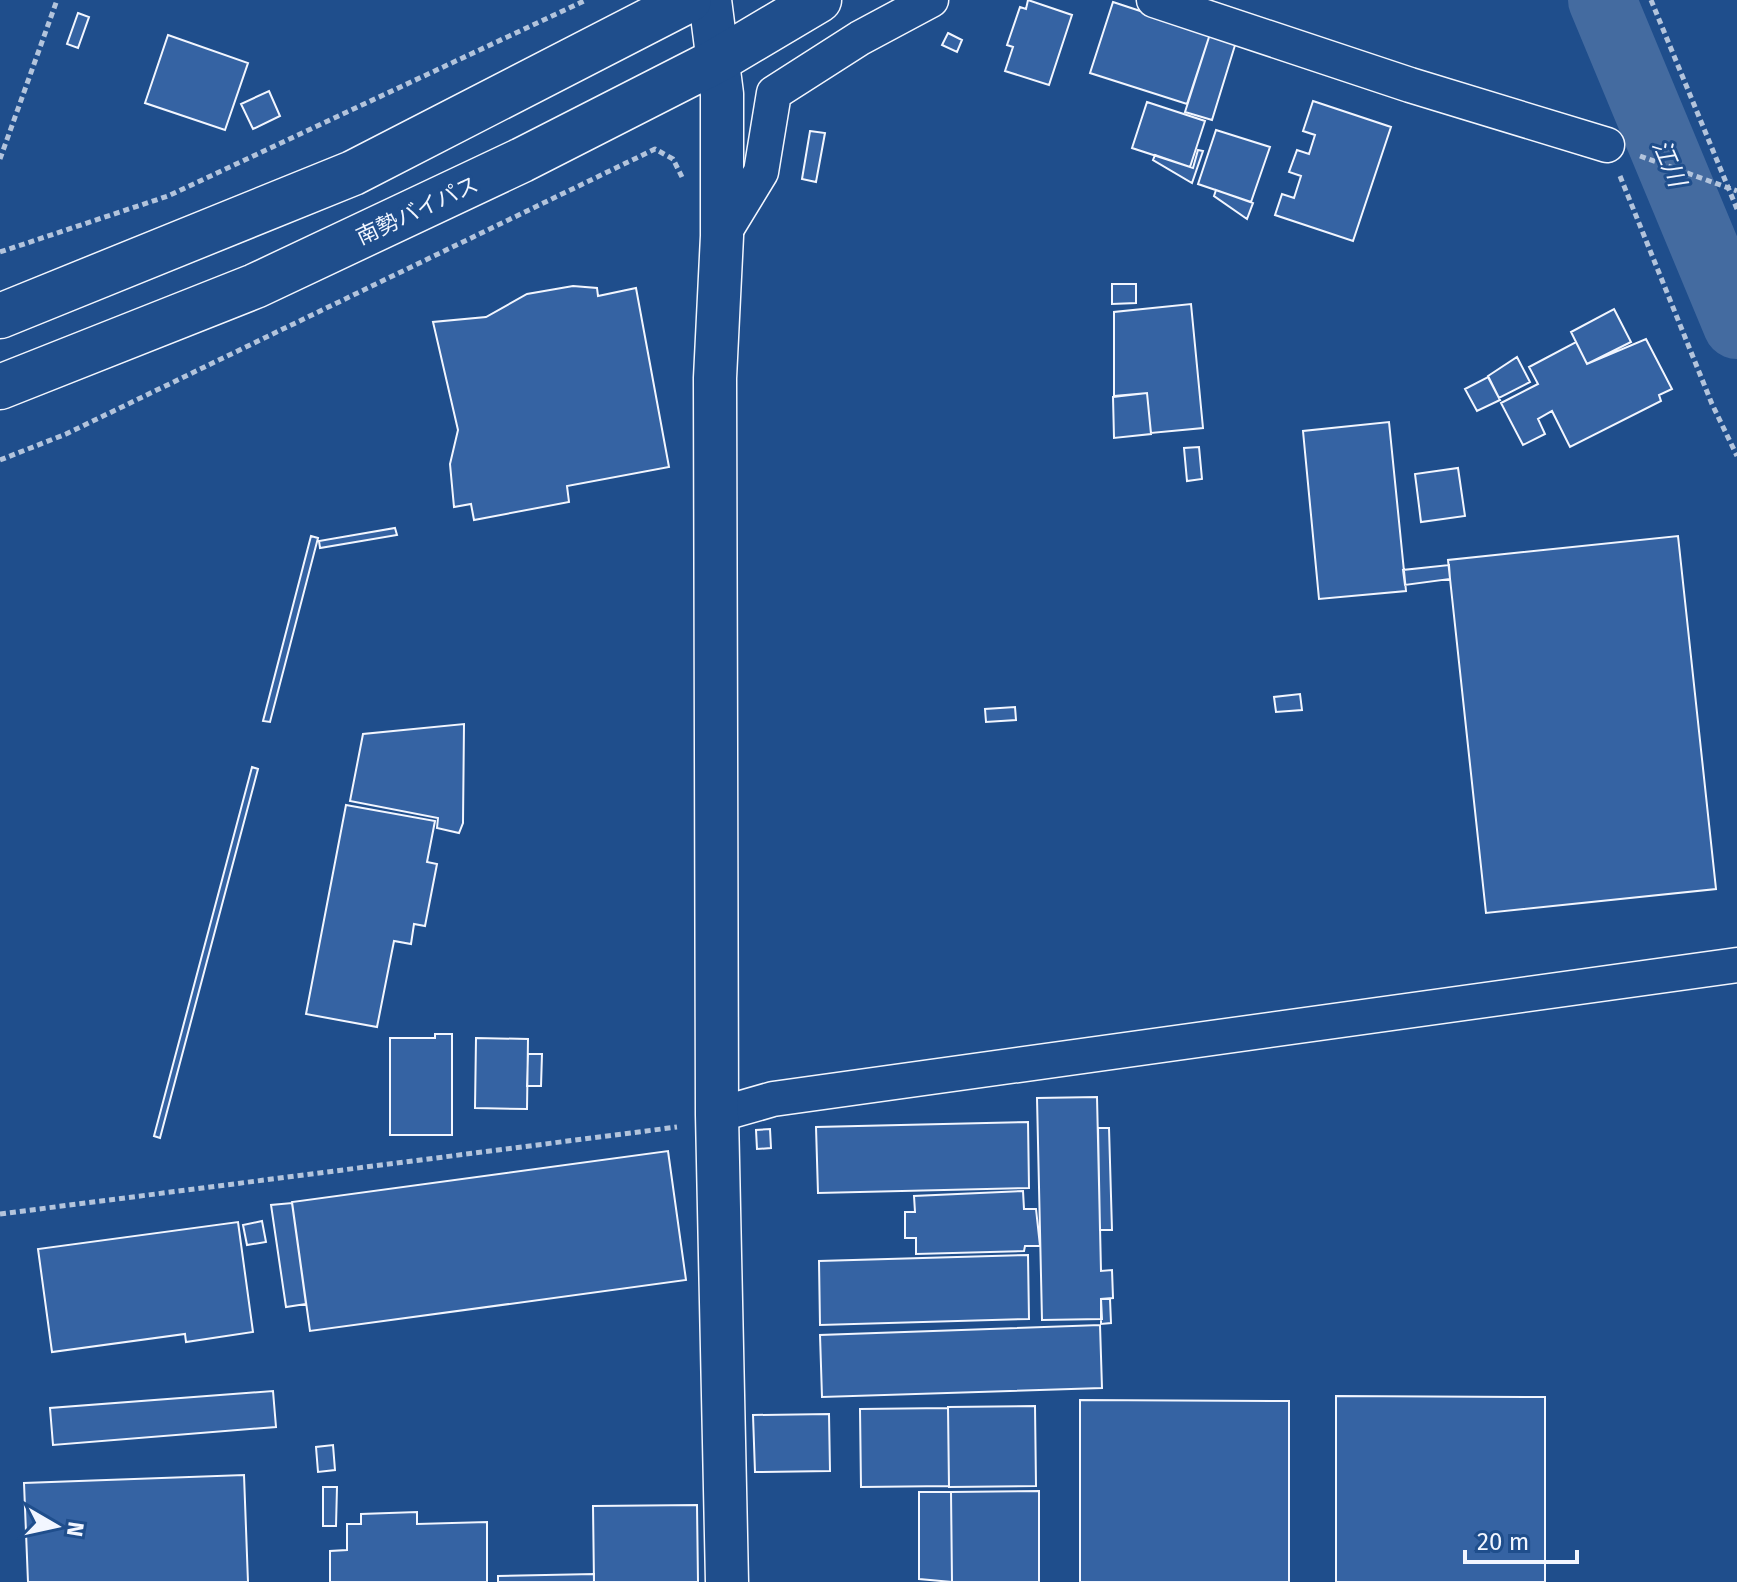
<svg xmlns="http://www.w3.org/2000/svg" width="1737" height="1582" viewBox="0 0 1737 1582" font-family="'Fira Sans','Noto Sans JP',sans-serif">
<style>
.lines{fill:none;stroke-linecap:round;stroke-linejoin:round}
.river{stroke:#446ba0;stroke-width:68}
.building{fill:#3563a3;stroke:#f2f6ff;stroke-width:2}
.minor-casing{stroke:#f2f6ff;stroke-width:37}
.tertiary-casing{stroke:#f2f6ff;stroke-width:45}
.trunk-casing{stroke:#f2f6ff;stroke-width:47}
.path{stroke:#b3c4dc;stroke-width:5;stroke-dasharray:6 4;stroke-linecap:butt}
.minor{stroke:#1f4e8c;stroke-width:34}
.tertiary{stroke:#1f4e8c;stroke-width:42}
.trunk{stroke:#1f4e8c;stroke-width:44}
.labels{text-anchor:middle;stroke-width:6;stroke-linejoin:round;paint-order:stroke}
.street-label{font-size:22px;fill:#f2f6ff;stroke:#1f4e8c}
.water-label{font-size:24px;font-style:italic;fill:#f2f6ff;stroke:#1f4e8c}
</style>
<rect width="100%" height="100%" fill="#1f4e8c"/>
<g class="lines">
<path class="river" d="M1602 0 1737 325"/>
</g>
<path class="building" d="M1028 0 1072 15 1049 85 1005 71 1013 47 1007 45 1020 7 1026 9Z
M1113 2 1210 34 1187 104 1090 73Z
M78 13 89 17 78 48 67 44Z
M948 33 962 40 957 52 942 45Z
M1210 34 1236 42 1212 120 1185 112Z
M168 35 248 63 225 130 145 103Z
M269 91 280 116 253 129 241 104Z
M1313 101 1391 127 1353 241 1275 215 1282 194 1294 198 1301 176 1289 172 1297 150 1309 154 1315 135 1303 131Z
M1147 102 1205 121 1190 167 1132 148Z
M1216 130 1270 147 1251 202 1198 184Z
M810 131 825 133 816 182 802 179Z
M1198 150 1203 151 1192 183 1153 160 1155 155 1193 168Z
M1216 190 1253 203 1247 219 1214 196Z
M1112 284H1136V303L1112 304Z
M573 286 597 288 598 296 636 288 669 467 567 486 569 502 474 520 471 504 454 507 450 464 458 430 433 322 486 317 527 294Z
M1191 304 1203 428 1151 433 1147 393 1114 396V312Z
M1614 309 1631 342 1587 364 1571 332Z
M1646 339 1672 389 1659 395 1661 401 1570 447 1552 411 1538 419 1545 434 1523 445 1501 403 1538 384 1529 367 1576 342 1587 364Z
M1517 357 1530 382 1499 398 1488 376Z
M1488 377 1500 400 1477 411 1465 389Z
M1147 393 1151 434 1114 438 1113 397Z
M1389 422 1406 591 1319 599 1303 431Z
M1199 447 1202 479 1187 481 1184 448Z
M1458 468 1465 516 1421 522 1415 474Z
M395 528 397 535 320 548 319 541Z
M311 536 318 538 270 722 263 721Z
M1678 536 1716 889 1486 913 1448 560Z
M1449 565 1450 579 1405 585 1403 570Z
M1300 694 1302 710 1276 712 1274 697Z
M1015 707 1016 720 986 722 985 709Z
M464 724 463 823 459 833 437 828 438 818 350 801 363 734Z
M252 767 258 769 160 1138 154 1136Z
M346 805 435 821 427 862 437 864 425 926 414 924 411 944 394 941 377 1027 306 1014Z
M435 1034H452V1135H390V1038H435Z
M476 1038 528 1039 527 1109 475 1108Z
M528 1054H542L541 1086H527Z
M1097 1097 1101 1271 1112 1270 1113 1298 1101 1299 1102 1319 1042 1320 1037 1098Z
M1028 1122 1029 1188 818 1193 816 1127Z
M1098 1128H1109L1112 1230H1100Z
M770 1129 771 1148 757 1149 756 1130Z
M668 1151 686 1280 310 1331 292 1202Z
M1023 1191 1024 1209H1036L1040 1246H1025L1024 1251 916 1254V1238H905V1212H915L914 1196Z
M292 1203 306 1304 286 1307 271 1205Z
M262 1221 266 1242 247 1245 243 1225Z
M238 1222 253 1332 186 1342 185 1334 52 1352 38 1249Z
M1028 1255 1029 1319 820 1325 819 1261Z
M1101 1299H1110L1111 1323 1101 1324Z
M1100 1325 1102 1388 822 1397 820 1335Z
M273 1391 276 1427 53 1445 50 1408Z
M1336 1396 1545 1397V1582H1336Z
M1080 1400 1289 1401V1582H1080Z
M1035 1406 1036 1486 949 1487 948 1407Z
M948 1408 949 1486 861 1487 860 1409Z
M829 1414 830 1471 755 1472 753 1415Z
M333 1445 335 1470 318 1472 316 1447Z
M244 1475 248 1582H28L24 1483Z
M323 1487H337L336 1526H323Z
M1039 1491V1582H952L951 1492Z
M919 1492H951L952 1582 919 1579Z
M697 1505 698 1582H594L593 1506Z
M417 1512V1524L487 1522V1582H330V1551L347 1550V1524H361V1514Z
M594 1574V1582H498V1576Z"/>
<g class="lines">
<defs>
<path id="minor" d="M1154 0 1410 85 1607 145
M722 236 761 172 774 93 860 38 931 0
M717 1115 773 1099 1737 965"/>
<path id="tertiary" d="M710 0 722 94V236L715 378 717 1115 727 1582"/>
<path id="trunk" d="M0 316 353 173 689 0
M0 387 255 286 522 160 718 60 819 0"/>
</defs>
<use href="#minor" class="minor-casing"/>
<use href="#tertiary" class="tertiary-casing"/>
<use href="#trunk" class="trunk-casing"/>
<path class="path" d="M1651 0 1737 209
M1640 156 1737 191
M0 159 57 0
M1620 176 1712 404 1737 456
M0 252 168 196 586 0
M0 460 66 434 655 149 673 159 682 177
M0 1214 677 1127"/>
<use href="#minor" class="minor"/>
<use href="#tertiary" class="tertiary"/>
<use href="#trunk" class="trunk"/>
</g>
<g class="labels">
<g class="street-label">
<text transform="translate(417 210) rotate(-25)" y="8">南勢バイパス</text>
</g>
<g class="water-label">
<text transform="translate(1669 163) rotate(67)" y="8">江川</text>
</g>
</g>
<g transform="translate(56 1526) rotate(99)" stroke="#1f4e8c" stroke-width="6" paint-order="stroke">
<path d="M0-6L14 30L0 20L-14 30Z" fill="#f2f6ff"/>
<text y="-12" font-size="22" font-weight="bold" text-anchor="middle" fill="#f2f6ff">N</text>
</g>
<path d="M1465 1550v12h112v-12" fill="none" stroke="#f2f6ff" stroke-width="4"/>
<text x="1477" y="1550" font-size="24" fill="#f2f6ff" stroke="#1f4e8c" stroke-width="6" paint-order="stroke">20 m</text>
</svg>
